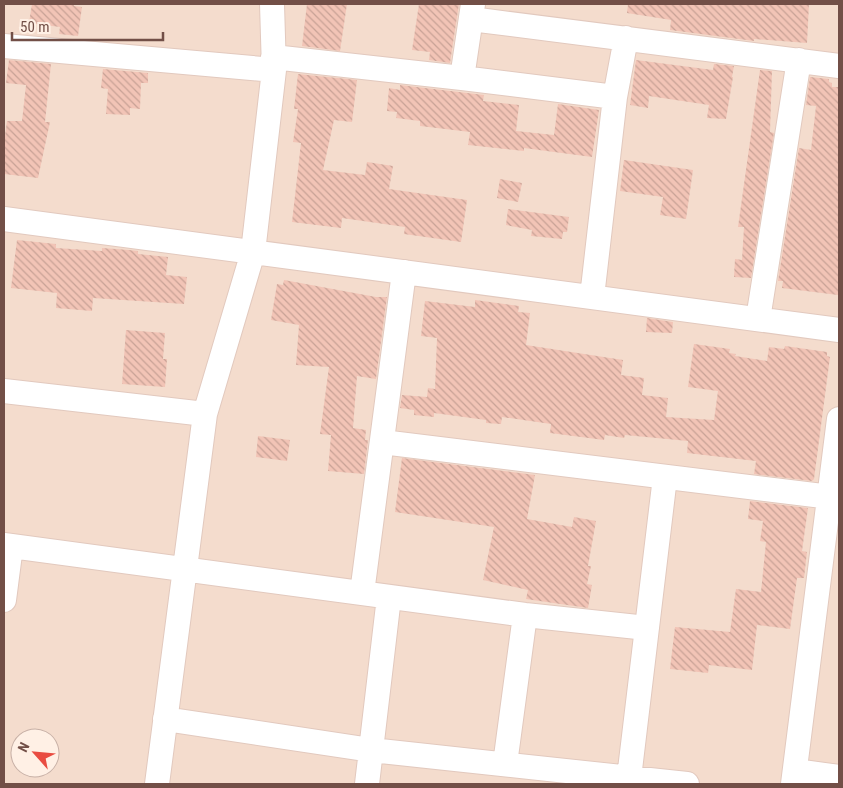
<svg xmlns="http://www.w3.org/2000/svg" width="843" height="788" viewBox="0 0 843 788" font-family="'Roboto Condensed',sans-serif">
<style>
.residential{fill:#f4dccd;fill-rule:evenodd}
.building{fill:url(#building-back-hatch)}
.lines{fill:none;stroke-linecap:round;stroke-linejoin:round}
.street-casing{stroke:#e2c9be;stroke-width:26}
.street{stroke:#fff;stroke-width:24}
</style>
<defs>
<pattern id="building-back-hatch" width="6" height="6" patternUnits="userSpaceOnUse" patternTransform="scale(1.25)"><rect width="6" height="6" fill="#f2c4b6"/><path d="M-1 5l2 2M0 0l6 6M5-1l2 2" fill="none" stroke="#c8a296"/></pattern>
</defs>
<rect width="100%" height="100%" fill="#fcecde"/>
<path class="residential" d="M4 4H839V784H4ZM20 738H50V768H20Z"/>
<path class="building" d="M32 4H74V6L82 7 78 36 59 34 60 27 29 23Z
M307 4H347L340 51 302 46Z
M419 4H459L450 63 429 60 430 52 412 50Z
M628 4H809L807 43 754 39V41L670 30 671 20 627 13Z
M9 60 51 64 45 122H50L38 178 4 174V143L7 121H22L26 85 6 83Z
M636 60 713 70 714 64 734 66 732 77H733L726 119 707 118 709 105 649 96 648 108 630 105Z
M103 69 148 73V83H141L140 109 130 108V115L106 114 108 89 101 88Z
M760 70 772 71 770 132 774 133 751 278 734 277 735 259 742 260 744 227H738Z
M298 74 357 80 352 122 334 120 323 170 365 175 367 162 393 166 389 189 467 200 461 242 404 234 405 227 342 218 341 228 292 222 301 143 293 142 298 109H294Z
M810 77 829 79V82L832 83V87H839L838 295 782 288 783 281H778L799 148 811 150 816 106 806 105Z
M400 85 484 95 483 101 519 105 516 131 554 135 558 104 599 110 592 157 524 148V151L468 145 470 132 420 126V121L396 118 397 112 387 111 389 88 400 90Z
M624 160 693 170 686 219 660 215 663 197 620 191Z
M500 179 522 183 518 202 497 198Z
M508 209 569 217 567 232H563L562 239 531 236 532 230 506 225Z
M17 240 56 244V248L102 251V248L129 250 138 251V254L168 257 166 275 187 277 184 304 93 298 92 311 56 308 57 293 11 288Z
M284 280 376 297H387L376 379 357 376 353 428 366 430 365 440H368L364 474 328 471 331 435 320 434 329 367 296 365 299 325 271 320 277 284 283 285Z
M475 300 519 306 518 312 530 313 526 345 623 360 621 375 644 378 642 395 668 398 666 417 714 420 718 391 688 387 694 344 730 349 729 353 736 354 735 356 767 361 769 347 784 349 785 346 827 352V356L830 357 814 479 812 481 754 474 756 461 687 453 688 441 625 435 624 438 605 435 604 440 550 433 551 424 502 417 501 424 486 423V420L434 413V417L414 415V410L400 408 402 395 427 397 428 388 435 389 437 338 421 336 425 301 475 307Z
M647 318 673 322 672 333 646 332Z
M126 330 165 333 163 359H167L165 387 122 384Z
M258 436 290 440 287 461 256 457Z
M402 458 535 475 527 519 572 527 574 517 596 521 588 566H591L587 584 592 585 588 608 526 599 528 590 483 580 494 527 395 512Z
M750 501 808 508 802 551 807 552 804 578H797L790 629 757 625 752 670 709 665 708 673 670 669 675 627 730 632 736 589 761 592 766 542 760 541 763 521 748 519Z"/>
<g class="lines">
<defs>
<path id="street" d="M471 19 839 66
M4 46 274 70
M273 57 462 78 615 97
M462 78 473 4
M4 219 839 330
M592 297 615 97 626 38
M758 319 799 60
M4 391 205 414
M382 442 839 498
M4 545 525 615 647 628
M362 593 404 272
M4 600 11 546
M165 719 371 750 687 784
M505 764 525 615
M795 771 839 777
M629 778 665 477
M157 784 205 414 253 252 274 70 272 4
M367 784 389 597
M793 784 839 419"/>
</defs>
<use href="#street" class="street-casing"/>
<use href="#street" class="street"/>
</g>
<rect width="843" height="788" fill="none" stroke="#724f47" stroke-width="10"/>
<g transform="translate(35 753) rotate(297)"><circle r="24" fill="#fff0e5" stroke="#c7b0a6"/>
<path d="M0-4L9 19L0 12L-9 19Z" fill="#e94c41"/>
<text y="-8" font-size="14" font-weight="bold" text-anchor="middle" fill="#724f47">N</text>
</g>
<path d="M12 32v8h151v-8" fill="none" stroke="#724f47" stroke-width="2.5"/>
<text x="20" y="32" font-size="15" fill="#724f47" stroke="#fff0e5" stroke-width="4" paint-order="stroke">50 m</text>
</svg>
